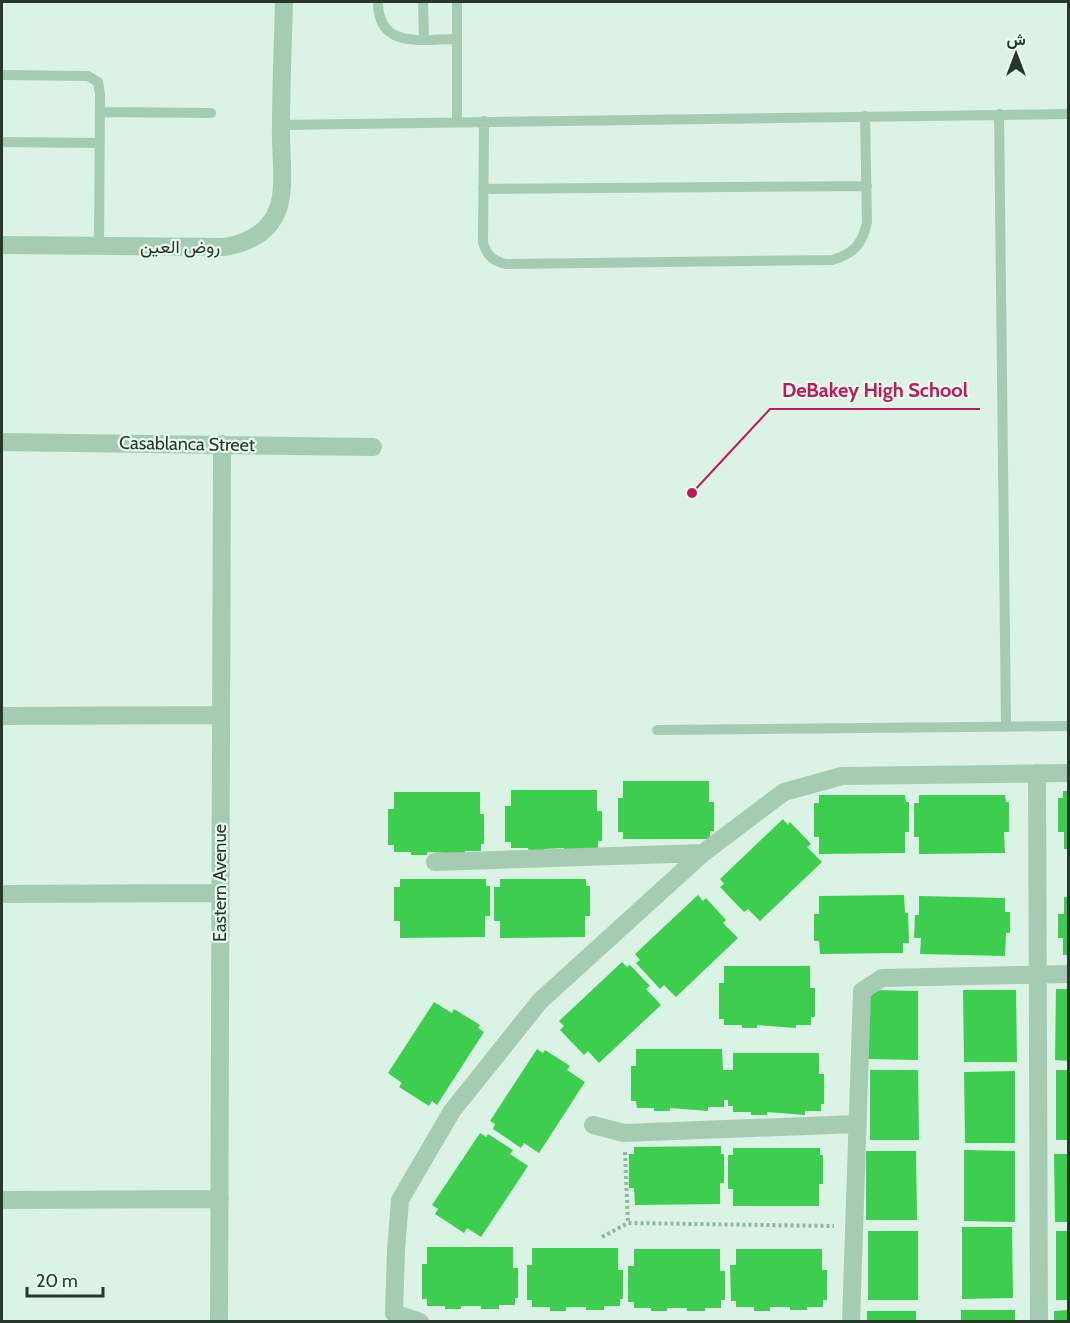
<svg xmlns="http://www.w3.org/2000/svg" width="1070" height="1323" viewBox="0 0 1070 1323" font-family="Cabin,Vazirmatn,sans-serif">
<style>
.building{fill:#3dce4f}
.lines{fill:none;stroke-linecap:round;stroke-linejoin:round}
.path{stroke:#8fb89c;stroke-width:4;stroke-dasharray:3 3;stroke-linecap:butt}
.lane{stroke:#a5ccb2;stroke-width:10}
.street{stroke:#a5ccb2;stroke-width:18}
.labels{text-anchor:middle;stroke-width:4.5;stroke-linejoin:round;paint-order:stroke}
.street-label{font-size:18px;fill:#27372a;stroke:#e7fbef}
.leader{fill:none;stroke:#c2185b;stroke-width:2}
.callout-dot{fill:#c2185b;stroke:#e7fbef;stroke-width:2}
.callout-label{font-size:20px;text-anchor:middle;font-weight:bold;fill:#c2185b;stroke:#e7fbef;stroke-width:4.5;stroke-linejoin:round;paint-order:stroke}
</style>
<rect width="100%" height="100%" fill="#daf3e4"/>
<path class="building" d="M623 781H709V802H714V831H710V839H623V832H618V798H623Z
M511 790H597V811H602V841H598V848H582V851H564V848L544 849V852H529L528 848H511V842H505V806H511Z
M1063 791H1068V849H1064V832H1058V798H1063Z
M394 792H480V814H484V844H481V851H465V854L427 852V855H411V852H394V845H388V809H394Z
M819 795H905L906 802H909V832H905V853L819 854V837H814V803H819Z
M919 795H1005L1006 802H1009V832H1004L1005 853 919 854V837H914V803H919Z
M783 819 788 825 790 822 811 844 807 847 822 862 760 921 748 909 744 912 720 887 724 884 720 879Z
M400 879H486V886H490V916H485V937L400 938V921H394V887H400Z
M500 879H586V886H590V916H585V937L500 938V921H494V887H500Z
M698 895 703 901 706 898 726 920 723 923 738 938 676 997 664 985 660 989 636 963 640 960 635 954Z
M904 895 905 913H908L909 943H903V953L820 954 819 941H814V914H819V896Z
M919 896 1005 898V912H1010V933H1006L1005 956 920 954 921 938H914L915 915H919Z
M1064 897H1068V955H1063V938H1058V914H1064Z
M622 962 627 967 630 965 650 986 646 989 661 1005 599 1063 588 1051 584 1055 560 1030 564 1026 559 1021Z
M724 966H810V988H815V1017H811V1025H796V1028L757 1025V1028H742V1025H724V1019H719V983H724Z
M1056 989H1068V1061L1055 1060Z
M869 990 918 991V1060L868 1059Z
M963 990H1016L1017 1062H964Z
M434 1002 452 1013 454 1009 480 1025 478 1028 484 1032 437 1105 432 1101 429 1106 399 1087 402 1083 388 1073Z
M537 1049 543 1053 545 1050 570 1066 567 1070 585 1082 539 1153 524 1143 521 1148 493 1129 495 1124 490 1121Z
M636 1049H722L723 1070H733V1053H819V1074H824V1104H821V1111H805V1115L767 1112V1115H751V1112H733V1106H728V1100H724V1107H708V1111L670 1108V1111H654V1108H637L636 1101H631V1066H636Z
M870 1070H918L919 1140H870Z
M1056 1070H1068V1140H1056Z
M1015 1071V1143H965L964 1072Z
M480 1133 486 1137 488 1134 513 1150 510 1154 528 1166 481 1237 467 1228 464 1233 435 1214 438 1209 432 1205Z
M721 1146V1154H724V1183H720V1204L635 1205 634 1188H629V1154H634V1147Z
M733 1148H820V1155H823V1184H819V1206H733V1189H728V1155H733Z
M964 1150 1015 1151V1222L964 1221Z
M866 1151H916L917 1220H866Z
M1054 1154H1068V1222H1055Z
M962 1227H1012L1013 1298 962 1299Z
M868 1231H918V1300H868Z
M1056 1231H1068V1300H1056Z
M427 1247H513V1268H518V1298H515V1305H499V1309H481V1306H461V1309H445V1306H427V1299H422V1264H427Z
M532 1248H618V1270H623V1299H620V1306H604V1310H586V1307H566V1311H550V1307H532V1300H527V1265H532Z
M634 1249H720V1271H725V1300H721V1308H705V1311H687V1308H667V1311H651V1308H634V1302H628V1266H634Z
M736 1249H822V1270H827V1300H823V1307H807V1310H790V1307H770V1311H754V1307H736V1301H731L730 1265H736Z
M961 1310H1015V1322H961Z
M1068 1310V1322H1054V1311Z
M867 1311H916V1322H867Z"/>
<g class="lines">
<path class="path" d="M625 1152 628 1223
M602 1237 628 1223 834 1226"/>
<path class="lane" d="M378 2C378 50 423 39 457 39
M423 2 424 39
M457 2V121
M2 75 88 76 98 82 100 94 99 247
M100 112 211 113
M999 114 1006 726
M484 121 483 242C486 255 493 261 506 264L832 260C854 254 863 243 867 222L865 116
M281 125 1068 114
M2 142 100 143
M483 189 867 186
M657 730 1068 726"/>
<path class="street" d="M2 245 225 247C248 243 269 233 278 209 286 187 280 151 281 126 281 85 283 43 284 2
M2 442 373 447
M2 716 221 715
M1037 773 1039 1322
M435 862 703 853
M2 894 220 893
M593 1125 624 1133 857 1124
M2 1200 220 1199
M219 1322 222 444
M420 1322 394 1313 396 1250 400 1200 452 1111 540 1001 703 853 784 792 842 776 1068 773
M851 1322 862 991 882 978 1068 974"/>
</g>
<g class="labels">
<g class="street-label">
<text x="180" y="253">روض العين</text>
<text transform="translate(187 444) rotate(1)" y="6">Casablanca Street</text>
<text transform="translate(220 883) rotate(-90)" y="6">Eastern Avenue</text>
</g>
</g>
<path class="leader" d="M692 493L770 409H980"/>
<circle class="callout-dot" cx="692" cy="493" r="6"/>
<g class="callout-label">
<text x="875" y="397">DeBakey High School</text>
</g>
<rect width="1070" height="1323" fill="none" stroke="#27372a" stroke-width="6"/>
<g transform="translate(1016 54)" stroke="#e7fbef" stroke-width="4.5" paint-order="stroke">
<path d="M0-4.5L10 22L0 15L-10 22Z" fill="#27372a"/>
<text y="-9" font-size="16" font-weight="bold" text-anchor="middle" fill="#27372a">ش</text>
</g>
<path d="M27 1287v9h76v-9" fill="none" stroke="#27372a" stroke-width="3"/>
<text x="36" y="1287" font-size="18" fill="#27372a" stroke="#e7fbef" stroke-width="4.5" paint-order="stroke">20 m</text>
</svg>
